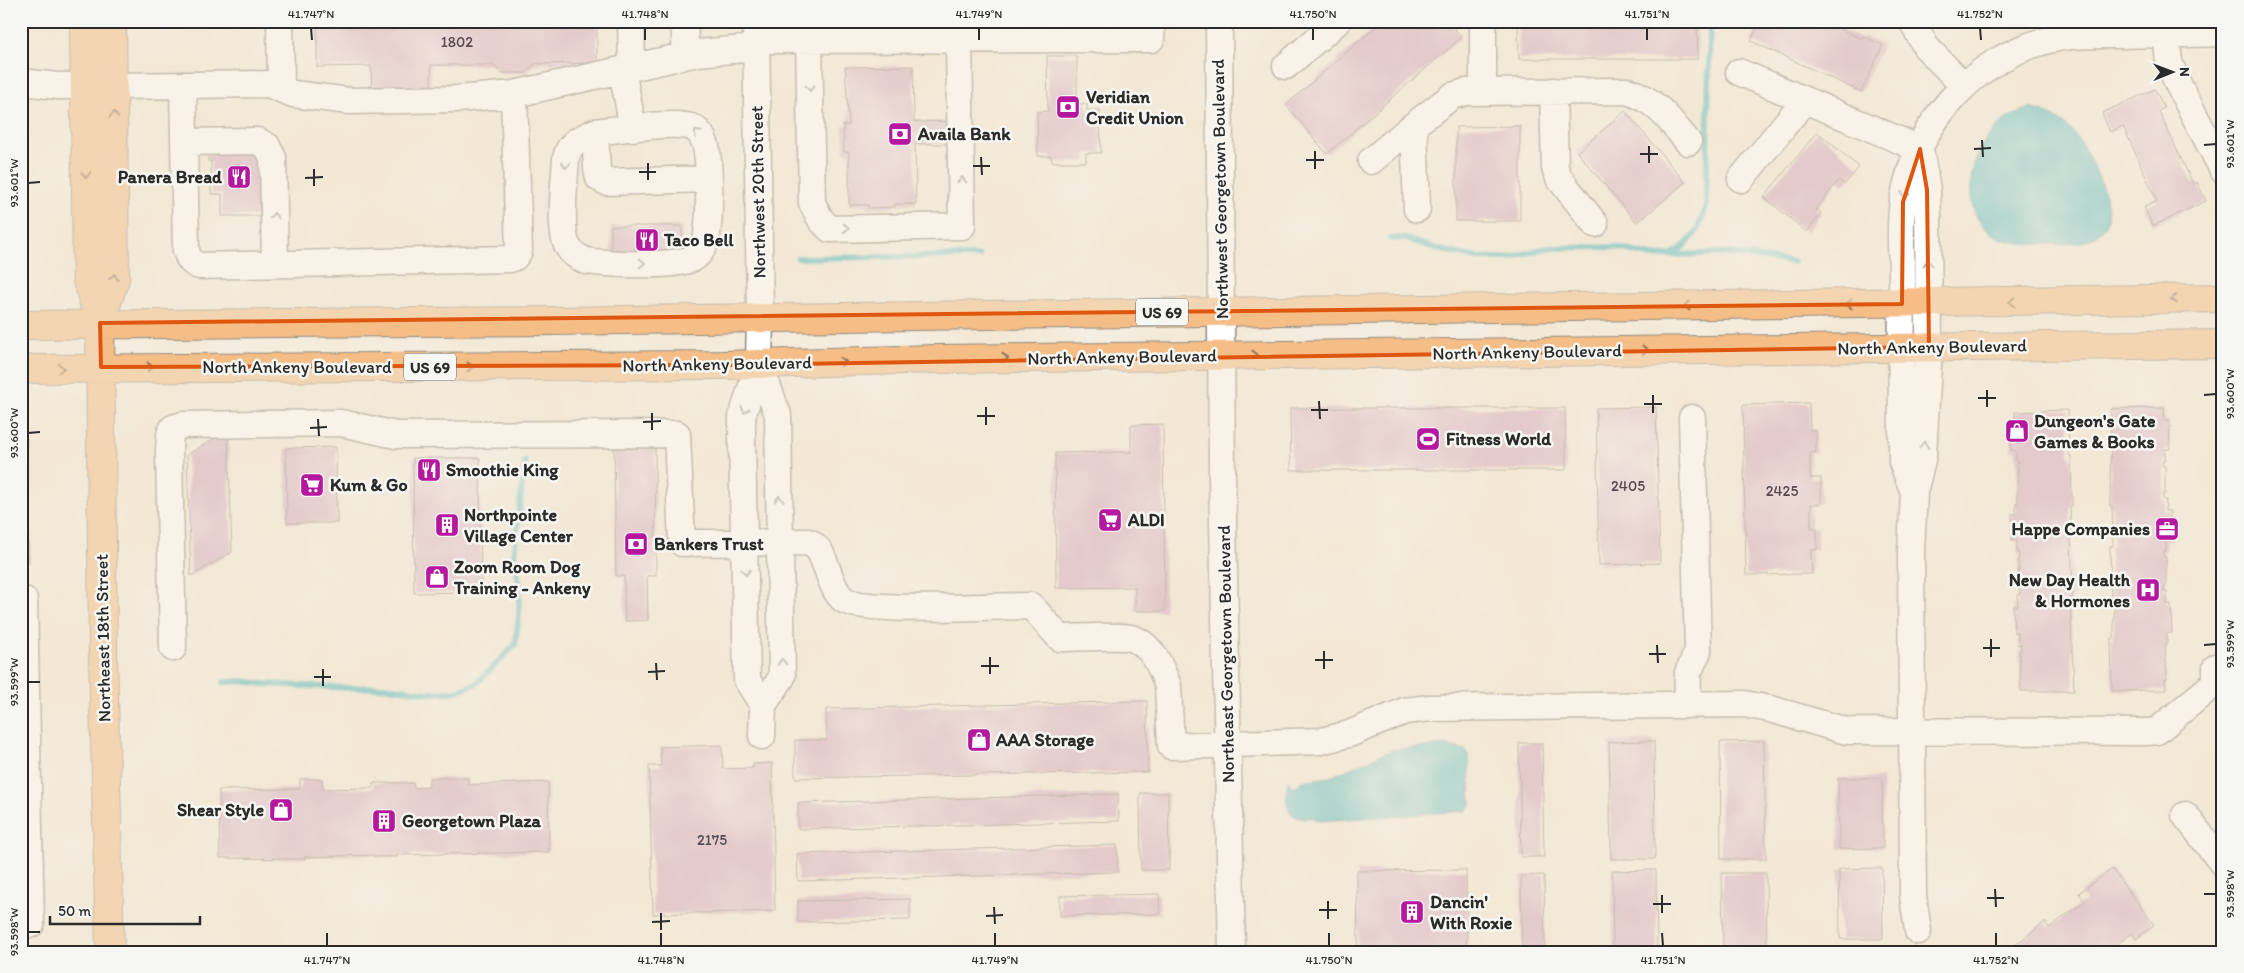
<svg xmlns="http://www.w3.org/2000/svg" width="2244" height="973" viewBox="0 0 2244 973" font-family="Itim,sans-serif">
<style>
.water{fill:#49b8bf;stroke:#3a7275}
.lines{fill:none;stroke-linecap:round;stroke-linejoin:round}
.stream{stroke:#49b8bf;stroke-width:6}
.building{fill:#d2a6bf}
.minor-casing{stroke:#8f8a80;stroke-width:29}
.major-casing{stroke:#8f8a80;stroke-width:30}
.minor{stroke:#fff;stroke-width:26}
.major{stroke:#f6be87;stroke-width:28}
.oneway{stroke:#a0a0a0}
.oneway2{stroke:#907459}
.marked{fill:none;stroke:#df570e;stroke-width:4;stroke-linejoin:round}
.ticks{fill:none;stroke:#2b2b2b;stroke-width:2}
.labels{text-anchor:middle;stroke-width:5;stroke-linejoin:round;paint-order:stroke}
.number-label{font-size:15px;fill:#554a50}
.shield{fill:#f6f6f2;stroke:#686867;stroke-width:1}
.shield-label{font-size:16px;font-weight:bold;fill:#2b2b2b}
.poi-label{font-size:18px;font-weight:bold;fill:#2b2b2b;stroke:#f6f6f2;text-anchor:start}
.street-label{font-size:18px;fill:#2b2b2b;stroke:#f6f6f2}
.neatline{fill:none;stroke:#2b2b2b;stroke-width:2}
.ticks-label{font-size:12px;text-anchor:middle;fill:#2b2b2b}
</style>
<rect width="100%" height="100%" fill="#f6f6f2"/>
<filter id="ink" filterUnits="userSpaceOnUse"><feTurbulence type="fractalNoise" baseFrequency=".02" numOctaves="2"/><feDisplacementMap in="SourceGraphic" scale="10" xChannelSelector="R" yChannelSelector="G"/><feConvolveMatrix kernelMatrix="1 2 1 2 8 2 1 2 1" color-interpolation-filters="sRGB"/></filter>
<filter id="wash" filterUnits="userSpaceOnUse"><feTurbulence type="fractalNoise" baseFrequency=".0096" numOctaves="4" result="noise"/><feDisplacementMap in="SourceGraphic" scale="20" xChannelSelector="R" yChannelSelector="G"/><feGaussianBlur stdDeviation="1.12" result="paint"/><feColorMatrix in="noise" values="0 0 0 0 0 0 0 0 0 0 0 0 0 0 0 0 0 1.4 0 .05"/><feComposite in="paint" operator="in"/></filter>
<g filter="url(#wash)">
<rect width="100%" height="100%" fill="#f3e8d5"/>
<path class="water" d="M2031 108C2045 112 2058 117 2068 127 2084 140 2112 199 2108 219 2107 226 2100 233 2094 237 2081 245 2061 244 2046 244 2026 244 2000 244 1985 228 1961 204 1970 158 1990 134 2001 120 2015 113 2031 108Z
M1446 745 1465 750 1469 756 1471 806 1466 811 1319 821 1311 817C1286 824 1284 800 1288 781L1294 788 1302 781 1330 777 1392 750Z"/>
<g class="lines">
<path class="stream" d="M1390 239 1403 238 1445 251 1478 258H1509L1546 248 1615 247 1652 256 1725 253 1793 262
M1674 253C1693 243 1700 226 1706 207L1710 21
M798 258 979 256
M224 682 242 681 264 684 349 688 386 687 429 693 454 692 476 684 515 645 519 615V581L514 556 525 461"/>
</g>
<g id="blocks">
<path class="building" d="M317 21H597V63L535 64 526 73H501L493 65H431V96L372 97 371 66 317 67Z
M1448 21 1462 37 1327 154 1286 105 1382 21Z
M1518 21H1697L1698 59H1519Z
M1760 21H1823L1862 39 1863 36 1883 45 1861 92 1751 41Z
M1047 56H1077V104H1087V110H1100L1101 153H1086V162H1052L1051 156H1038L1037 112 1048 111Z
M913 66 914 122 957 121V144H915L916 204H895V207L868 208V205H849V152H844L843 125H849L845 67Z
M2155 89 2164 108 2159 111 2193 184 2197 182 2206 201 2153 226 2144 207 2157 201 2123 126 2110 132 2102 113Z
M1625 111 1685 182 1637 223 1577 152Z
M1520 126V221H1456V127Z
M1817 132 1859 167 1844 185 1839 180 1816 209 1821 213 1807 232 1764 197Z
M208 151H266L267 216H222V194H211V161H208Z
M611 226H682V254H611Z
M1809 403 1810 430H1816V452L1810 453V478H1821V504H1811V528H1817V550H1811L1812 574 1746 575 1743 405Z
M1656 407 1660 563 1599 565 1596 408Z
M1290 408H1565L1566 470H1291Z
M2164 408 2165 420H2169L2170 449H2165V460H2163V466H2165V494H2163V500H2166L2165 511H2170L2171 540H2166V551H2164V557H2166V586L2164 587V592H2167V604H2171L2172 633H2167V644H2165L2167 679H2165L2166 690 2112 691 2111 639H2114V598H2111L2110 546H2113L2112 506H2110L2111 409Z
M2068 410 2069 455 2071 456 2072 506H2070L2073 598H2070L2074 691H2021L2019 651H2021V644L2018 645V633H2014L2013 606H2018L2017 595 2020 594 2018 559H2019V553H2017V541H2012V514H2016V503H2018L2017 496 2018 462H2016V451L2011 450V422H2015V412Z
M1163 424 1165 611H1135V587L1056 588 1055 453 1131 452V425Z
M228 430 232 552 191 576 187 455Z
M21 438H27L29 563 21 564Z
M336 447 337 523H287L286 448Z
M614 448H655L656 576H647L648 620 625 621 624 576H616Z
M413 458H480L481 592 414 593Z
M1147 701 1148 772 795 778V740H827L826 709Z
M1654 741 1655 859H1611L1609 742Z
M1764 741 1766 859H1721L1720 742Z
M1519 743H1542L1544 857H1521Z
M722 745 723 769 753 768V764L772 763 775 911 653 914 649 766H661L660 747Z
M429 778H468V785L548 782 549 852 397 855V857H375L374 855 304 857 305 859 220 858 219 790 300 789V779H322L323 789 373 788 374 783H413L414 788 429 787Z
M1838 778H1882L1883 848 1839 849Z
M1140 793H1168L1169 870H1141Z
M1118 794 1119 821 798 829V803Z
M1117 845 1118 872 798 881 797 854Z
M1882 868 1883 939H1840L1839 869Z
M2112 869 2154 925 2136 939 2132 933 2107 952H2019L2014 946 2045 922 2049 928 2085 901 2079 893Z
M1466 870 1467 952H1358L1357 871Z
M1656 870 1657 952H1613L1612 871Z
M1722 873H1766L1767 952H1723Z
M1544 875 1545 952H1522L1521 876Z
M1159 894 1160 914 1060 916V896Z
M910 899V920L798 922V901Z"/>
</g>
</g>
<g filter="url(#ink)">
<use href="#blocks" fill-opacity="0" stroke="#8f8a80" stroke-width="1"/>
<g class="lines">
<defs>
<path id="minor" d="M280 21 281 89
M631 21 632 68
M684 21 686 55
M756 21 760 317 759 363 742 417V441L747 680 763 705
M1219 21 1222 475 1232 952
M1483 21V91
M1912 21 1926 47 1963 85
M2166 34 2169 62 2178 84 2223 170
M809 39 812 203 821 220 830 229 962 226 959 40
M756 40 1151 39 1152 21
M1286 66 1338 21
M622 70 633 128
M1739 72 1920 149
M21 82 58 86H84
M183 85 186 250C188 258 191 264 200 266L510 259 515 257 519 251 514 94
M114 86 268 84 293 94 349 101 457 99 514 94 697 53 756 48
M1553 91 1555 168 1559 178 1595 224
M595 132C580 139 570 141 566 158 565 179 558 230 568 247 572 254 579 258 586 261 606 264 680 268 695 257 702 252 706 242 707 234 710 215 710 165 706 146 704 139 700 132 694 128 679 120 614 130 595 132L597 169 599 178 606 182 708 179
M184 142 257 141 267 146 273 158 275 264
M1371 161 1414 125
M1741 179 1804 101
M1417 209 1414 125 1452 96 1466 92 1627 91C1655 99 1670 120 1688 142
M759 363 778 415 782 677 763 705 762 736
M1914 492 1902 462C1902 405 1901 348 1902 292 1903 262 1898 230 1903 201 1917 120 1976 55 2057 38 2077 34 2099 35 2121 35 2155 34 2189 34 2223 33
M21 600H24L31 924H21
M173 648 169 451 170 434 173 428 183 425 341 423 396 435 677 434 682 543 809 542C813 545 818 548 820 552 828 566 831 590 844 600 863 613 1001 606 1031 606L1060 638C1075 638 1119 635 1131 638 1152 644 1161 667 1168 686L1171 746 1321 741 1349 734 1405 711 1430 708 1744 704 1770 709 1847 731 2147 732 2157 731 2216 682V667H2223
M1687 705 1688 673 1698 651 1692 418
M2185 815 2223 864
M1918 931 1913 896 1911 551 1914 492 1923 456 1929 347 1928 218 1927 190 1920 149"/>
<path id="major" d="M84 21 87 280 100 323 103 653 110 952
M100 323 115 279 112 21
M21 325 552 321 2223 298
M21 369 722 365 936 359 2223 344"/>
</defs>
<use href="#minor" class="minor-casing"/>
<use href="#major" class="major-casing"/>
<use href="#minor" class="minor"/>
<use href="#major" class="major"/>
</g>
<defs><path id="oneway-chevron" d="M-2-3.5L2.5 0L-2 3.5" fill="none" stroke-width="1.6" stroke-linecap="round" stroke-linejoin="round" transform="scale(1.25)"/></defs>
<g class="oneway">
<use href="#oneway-chevron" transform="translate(810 88) rotate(89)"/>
<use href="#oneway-chevron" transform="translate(697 133) rotate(-133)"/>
<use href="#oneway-chevron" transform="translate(566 165) rotate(94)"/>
<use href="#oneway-chevron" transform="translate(962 180) rotate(-90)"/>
<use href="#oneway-chevron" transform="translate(1905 195) rotate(101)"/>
<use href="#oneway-chevron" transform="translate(274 216) rotate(-91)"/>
<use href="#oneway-chevron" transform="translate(846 228)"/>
<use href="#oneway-chevron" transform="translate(642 263) rotate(1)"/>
<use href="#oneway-chevron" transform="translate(1928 263) rotate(-90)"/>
<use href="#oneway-chevron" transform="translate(745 410) rotate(107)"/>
<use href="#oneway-chevron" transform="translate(1924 445) rotate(-86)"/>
<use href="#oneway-chevron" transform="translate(779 499) rotate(-91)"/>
<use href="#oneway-chevron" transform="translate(746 572) rotate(89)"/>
<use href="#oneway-chevron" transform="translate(782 662) rotate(-91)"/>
</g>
<g class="oneway2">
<use href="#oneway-chevron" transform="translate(114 115) rotate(-91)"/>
<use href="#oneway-chevron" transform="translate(86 175) rotate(89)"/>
<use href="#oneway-chevron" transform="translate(114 277) rotate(-83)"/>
<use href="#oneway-chevron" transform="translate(2174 299) rotate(179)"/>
<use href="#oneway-chevron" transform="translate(2012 302) rotate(179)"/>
<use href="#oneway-chevron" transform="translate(1849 304) rotate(179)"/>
<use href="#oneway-chevron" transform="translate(1687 306) rotate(179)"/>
<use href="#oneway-chevron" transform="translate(1645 350) rotate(-1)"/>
<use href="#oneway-chevron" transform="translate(1255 355) rotate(-1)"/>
<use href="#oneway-chevron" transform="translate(1005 358) rotate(-1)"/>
<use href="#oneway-chevron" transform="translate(843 362) rotate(-2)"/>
<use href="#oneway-chevron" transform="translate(150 367)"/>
<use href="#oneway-chevron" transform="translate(470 367)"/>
<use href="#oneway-chevron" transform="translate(61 368) rotate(-2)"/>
</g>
</g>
<path d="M0 0H2244V973H0ZM1920 149 1927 190 1929 347 722 365 101 367 100 323 1902 304 1903 202Z" fill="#f3e8d5" fill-opacity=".55" fill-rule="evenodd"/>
<path class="marked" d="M1920 149 1927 190 1929 347 722 365 101 367 100 323 1902 304 1903 202Z"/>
<path class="ticks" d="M311 28 312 40M645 28V40M979 28V40M1313 28V40M1647 28V40M1980 28 1981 40M1982 140 1983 157M2204 145 2216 144M1649 146V163M1974 149 1991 148M1315 151V169M1640 154H1658M981 157 982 175M1306 160H1324M648 163V180M973 166H990M314 169V186M639 172H656M305 178 323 177M28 183 40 182M1987 390V407M1653 395V413M2204 395 2216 394M1978 398H1996M1319 401 1320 419M1644 404H1662M986 407V425M1311 410H1328M652 413V430M977 416H995M318 419 319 436M643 422 661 421M310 428 327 427M28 433 40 432M1991 639V657M1657 645 1658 663M2204 645 2216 644M1983 648H2000M1324 651V669M1649 654H1666M990 657V674M1315 660H1333M656 663 657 680M981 666H999M323 669V686M648 672 665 671M314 677H331M28 682H40M1995 889 1996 907M2204 894H2216M1662 895V913M1987 898H2004M1328 901V919M1653 904H1671M994 907 995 924M1319 910H1337M661 913V930M986 916 1003 915M652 922 670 921M28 932H40M327 933V946M661 933V946M995 933V946M1329 933V946M1662 933 1663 946M1996 933V946"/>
<defs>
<symbol id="bank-square" viewBox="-11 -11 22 22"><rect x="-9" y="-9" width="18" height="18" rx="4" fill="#b5179e" stroke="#f6f6f2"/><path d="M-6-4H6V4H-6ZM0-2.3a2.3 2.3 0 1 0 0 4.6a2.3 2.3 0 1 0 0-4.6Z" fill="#fff"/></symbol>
<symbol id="restaurant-square" viewBox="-11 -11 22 22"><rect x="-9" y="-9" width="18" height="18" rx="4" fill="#b5179e" stroke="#f6f6f2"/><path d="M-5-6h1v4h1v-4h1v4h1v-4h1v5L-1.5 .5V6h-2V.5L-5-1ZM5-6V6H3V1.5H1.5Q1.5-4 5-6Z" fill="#fff"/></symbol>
<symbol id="shop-square" viewBox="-11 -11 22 22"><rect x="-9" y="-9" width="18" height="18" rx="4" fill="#b5179e" stroke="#f6f6f2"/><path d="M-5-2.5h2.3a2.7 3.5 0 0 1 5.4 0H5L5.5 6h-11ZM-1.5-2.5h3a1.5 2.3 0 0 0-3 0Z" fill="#fff"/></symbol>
<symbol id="stadium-square" viewBox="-11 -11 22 22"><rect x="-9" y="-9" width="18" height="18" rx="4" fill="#b5179e" stroke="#f6f6f2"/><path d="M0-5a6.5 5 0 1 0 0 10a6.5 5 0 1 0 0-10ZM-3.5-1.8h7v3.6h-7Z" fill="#fff"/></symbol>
<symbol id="supermarket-square" viewBox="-11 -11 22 22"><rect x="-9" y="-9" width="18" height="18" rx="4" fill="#b5179e" stroke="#f6f6f2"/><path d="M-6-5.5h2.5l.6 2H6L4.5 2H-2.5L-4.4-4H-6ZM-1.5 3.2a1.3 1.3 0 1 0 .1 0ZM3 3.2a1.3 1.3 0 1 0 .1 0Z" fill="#fff"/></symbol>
<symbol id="building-square" viewBox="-11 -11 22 22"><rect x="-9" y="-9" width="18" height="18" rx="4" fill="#b5179e" stroke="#f6f6f2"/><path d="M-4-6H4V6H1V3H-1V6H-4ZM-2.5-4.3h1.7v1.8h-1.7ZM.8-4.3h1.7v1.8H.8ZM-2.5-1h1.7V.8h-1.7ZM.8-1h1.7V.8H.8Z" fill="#fff"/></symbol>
<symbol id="office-square" viewBox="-11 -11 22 22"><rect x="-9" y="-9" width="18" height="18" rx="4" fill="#b5179e" stroke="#f6f6f2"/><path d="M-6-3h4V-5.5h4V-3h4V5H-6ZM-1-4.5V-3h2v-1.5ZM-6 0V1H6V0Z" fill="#fff"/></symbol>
<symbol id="hospital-square" viewBox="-11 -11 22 22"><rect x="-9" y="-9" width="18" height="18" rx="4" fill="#b5179e" stroke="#f6f6f2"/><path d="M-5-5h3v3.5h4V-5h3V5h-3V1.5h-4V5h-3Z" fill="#fff"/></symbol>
</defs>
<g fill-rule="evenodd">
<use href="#bank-square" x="1054" y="93" width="28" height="28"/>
<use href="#bank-square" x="886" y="120" width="28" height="28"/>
<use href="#restaurant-square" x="225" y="163" width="28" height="28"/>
<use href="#restaurant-square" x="633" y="226" width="28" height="28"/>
<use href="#shop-square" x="2003" y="417" width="28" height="28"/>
<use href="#stadium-square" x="1414" y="425" width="28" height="28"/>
<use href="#restaurant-square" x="415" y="456" width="28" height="28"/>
<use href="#supermarket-square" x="298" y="471" width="28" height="28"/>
<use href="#supermarket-square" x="1096" y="506" width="28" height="28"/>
<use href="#building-square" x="433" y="511" width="28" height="28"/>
<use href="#office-square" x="2153" y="515" width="28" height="28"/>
<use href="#bank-square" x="622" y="530" width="28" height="28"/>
<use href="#shop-square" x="423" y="563" width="28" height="28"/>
<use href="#hospital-square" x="2134" y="576" width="28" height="28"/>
<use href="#shop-square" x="965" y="726" width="28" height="28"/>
<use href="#shop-square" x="267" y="796" width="28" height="28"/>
<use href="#building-square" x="370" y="807" width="28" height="28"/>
<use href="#building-square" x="1398" y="898" width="28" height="28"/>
</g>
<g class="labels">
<g class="number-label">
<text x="457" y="47">1802</text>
<text x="1628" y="491">2405</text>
<text x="1782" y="496">2425</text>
<text x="712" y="845">2175</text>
</g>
<g class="shield">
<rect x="1136" y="298.5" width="52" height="27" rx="4"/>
<rect x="404" y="353.5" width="52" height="27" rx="4"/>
</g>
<g class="shield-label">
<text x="1162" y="318">US 69</text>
<text x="430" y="373">US 69</text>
</g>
<g class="poi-label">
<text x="1086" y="103">Veridian<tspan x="1086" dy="21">Credit Union</tspan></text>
<text x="918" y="140">Availa Bank</text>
<text x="222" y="183" text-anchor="end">Panera Bread</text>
<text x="664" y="246">Taco Bell</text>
<text x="2034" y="427">Dungeon's Gate<tspan x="2034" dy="21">Games &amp; Books</tspan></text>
<text x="1446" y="445">Fitness World</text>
<text x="446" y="476">Smoothie King</text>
<text x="330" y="491">Kum &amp; Go</text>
<text x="464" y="521">Northpointe<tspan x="464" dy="21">Village Center</tspan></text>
<text x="1128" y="526">ALDI</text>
<text x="2150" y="535" text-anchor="end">Happe Companies</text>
<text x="654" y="550">Bankers Trust</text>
<text x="454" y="573">Zoom Room Dog<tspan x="454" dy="21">Training - Ankeny</tspan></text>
<text x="2130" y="586" text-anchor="end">New Day Health<tspan x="2130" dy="21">&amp; Hormones</tspan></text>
<text x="996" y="746">AAA Storage</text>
<text x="264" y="816" text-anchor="end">Shear Style</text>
<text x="402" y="827">Georgetown Plaza</text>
<text x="1430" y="908">Dancin'<tspan x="1430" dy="21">With Roxie</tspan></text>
</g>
<g class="street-label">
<text transform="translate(1220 189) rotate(-91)" y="6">Northwest Georgetown Boulevard</text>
<text transform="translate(758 192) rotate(-91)" y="6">Northwest 20th Street</text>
<text transform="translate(1932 347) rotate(-1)" y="6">North Ankeny Boulevard</text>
<text transform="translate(1527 352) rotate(-1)" y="6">North Ankeny Boulevard</text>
<text transform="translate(1122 357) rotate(-1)" y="6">North Ankeny Boulevard</text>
<text transform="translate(717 364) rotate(-1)" y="6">North Ankeny Boulevard</text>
<text x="297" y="373">North Ankeny Boulevard</text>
<text transform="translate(103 638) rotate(-91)" y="6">Northeast 18th Street</text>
<text transform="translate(1226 654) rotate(-91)" y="6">Northeast Georgetown Boulevard</text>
</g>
</g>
<rect width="2244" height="973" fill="none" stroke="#f6f6f2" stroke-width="55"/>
<g transform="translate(2172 72) rotate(89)" stroke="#f6f6f2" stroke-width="4" paint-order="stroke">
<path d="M0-4L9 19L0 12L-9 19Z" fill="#2b2b2b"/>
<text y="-8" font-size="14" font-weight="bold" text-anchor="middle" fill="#2b2b2b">N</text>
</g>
<path d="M50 916v8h150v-8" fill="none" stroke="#2b2b2b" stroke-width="2.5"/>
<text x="58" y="916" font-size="15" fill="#2b2b2b" stroke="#f6f6f2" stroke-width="4" paint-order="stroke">50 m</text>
<rect x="28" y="28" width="2188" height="918" class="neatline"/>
<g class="ticks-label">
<text x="311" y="18">41.747°N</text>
<text x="645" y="18">41.748°N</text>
<text x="979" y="18">41.749°N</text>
<text x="1313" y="18">41.750°N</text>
<text x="1647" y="18">41.751°N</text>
<text x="1980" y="18">41.752°N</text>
<text transform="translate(2230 144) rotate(-90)" y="4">93.601°W</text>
<text transform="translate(14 183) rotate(-90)" y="4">93.601°W</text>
<text transform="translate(2230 394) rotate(-90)" y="4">93.600°W</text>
<text transform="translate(14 433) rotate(-90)" y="4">93.600°W</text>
<text transform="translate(2230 644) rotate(-90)" y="4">93.599°W</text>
<text transform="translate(14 682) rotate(-90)" y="4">93.599°W</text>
<text transform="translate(2230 894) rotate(-90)" y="4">93.598°W</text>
<text transform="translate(14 932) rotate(-90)" y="4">93.598°W</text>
<text x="327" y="964">41.747°N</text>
<text x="661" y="964">41.748°N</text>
<text x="995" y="964">41.749°N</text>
<text x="1329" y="964">41.750°N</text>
<text x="1663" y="964">41.751°N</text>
<text x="1996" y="964">41.752°N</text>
</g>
</svg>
